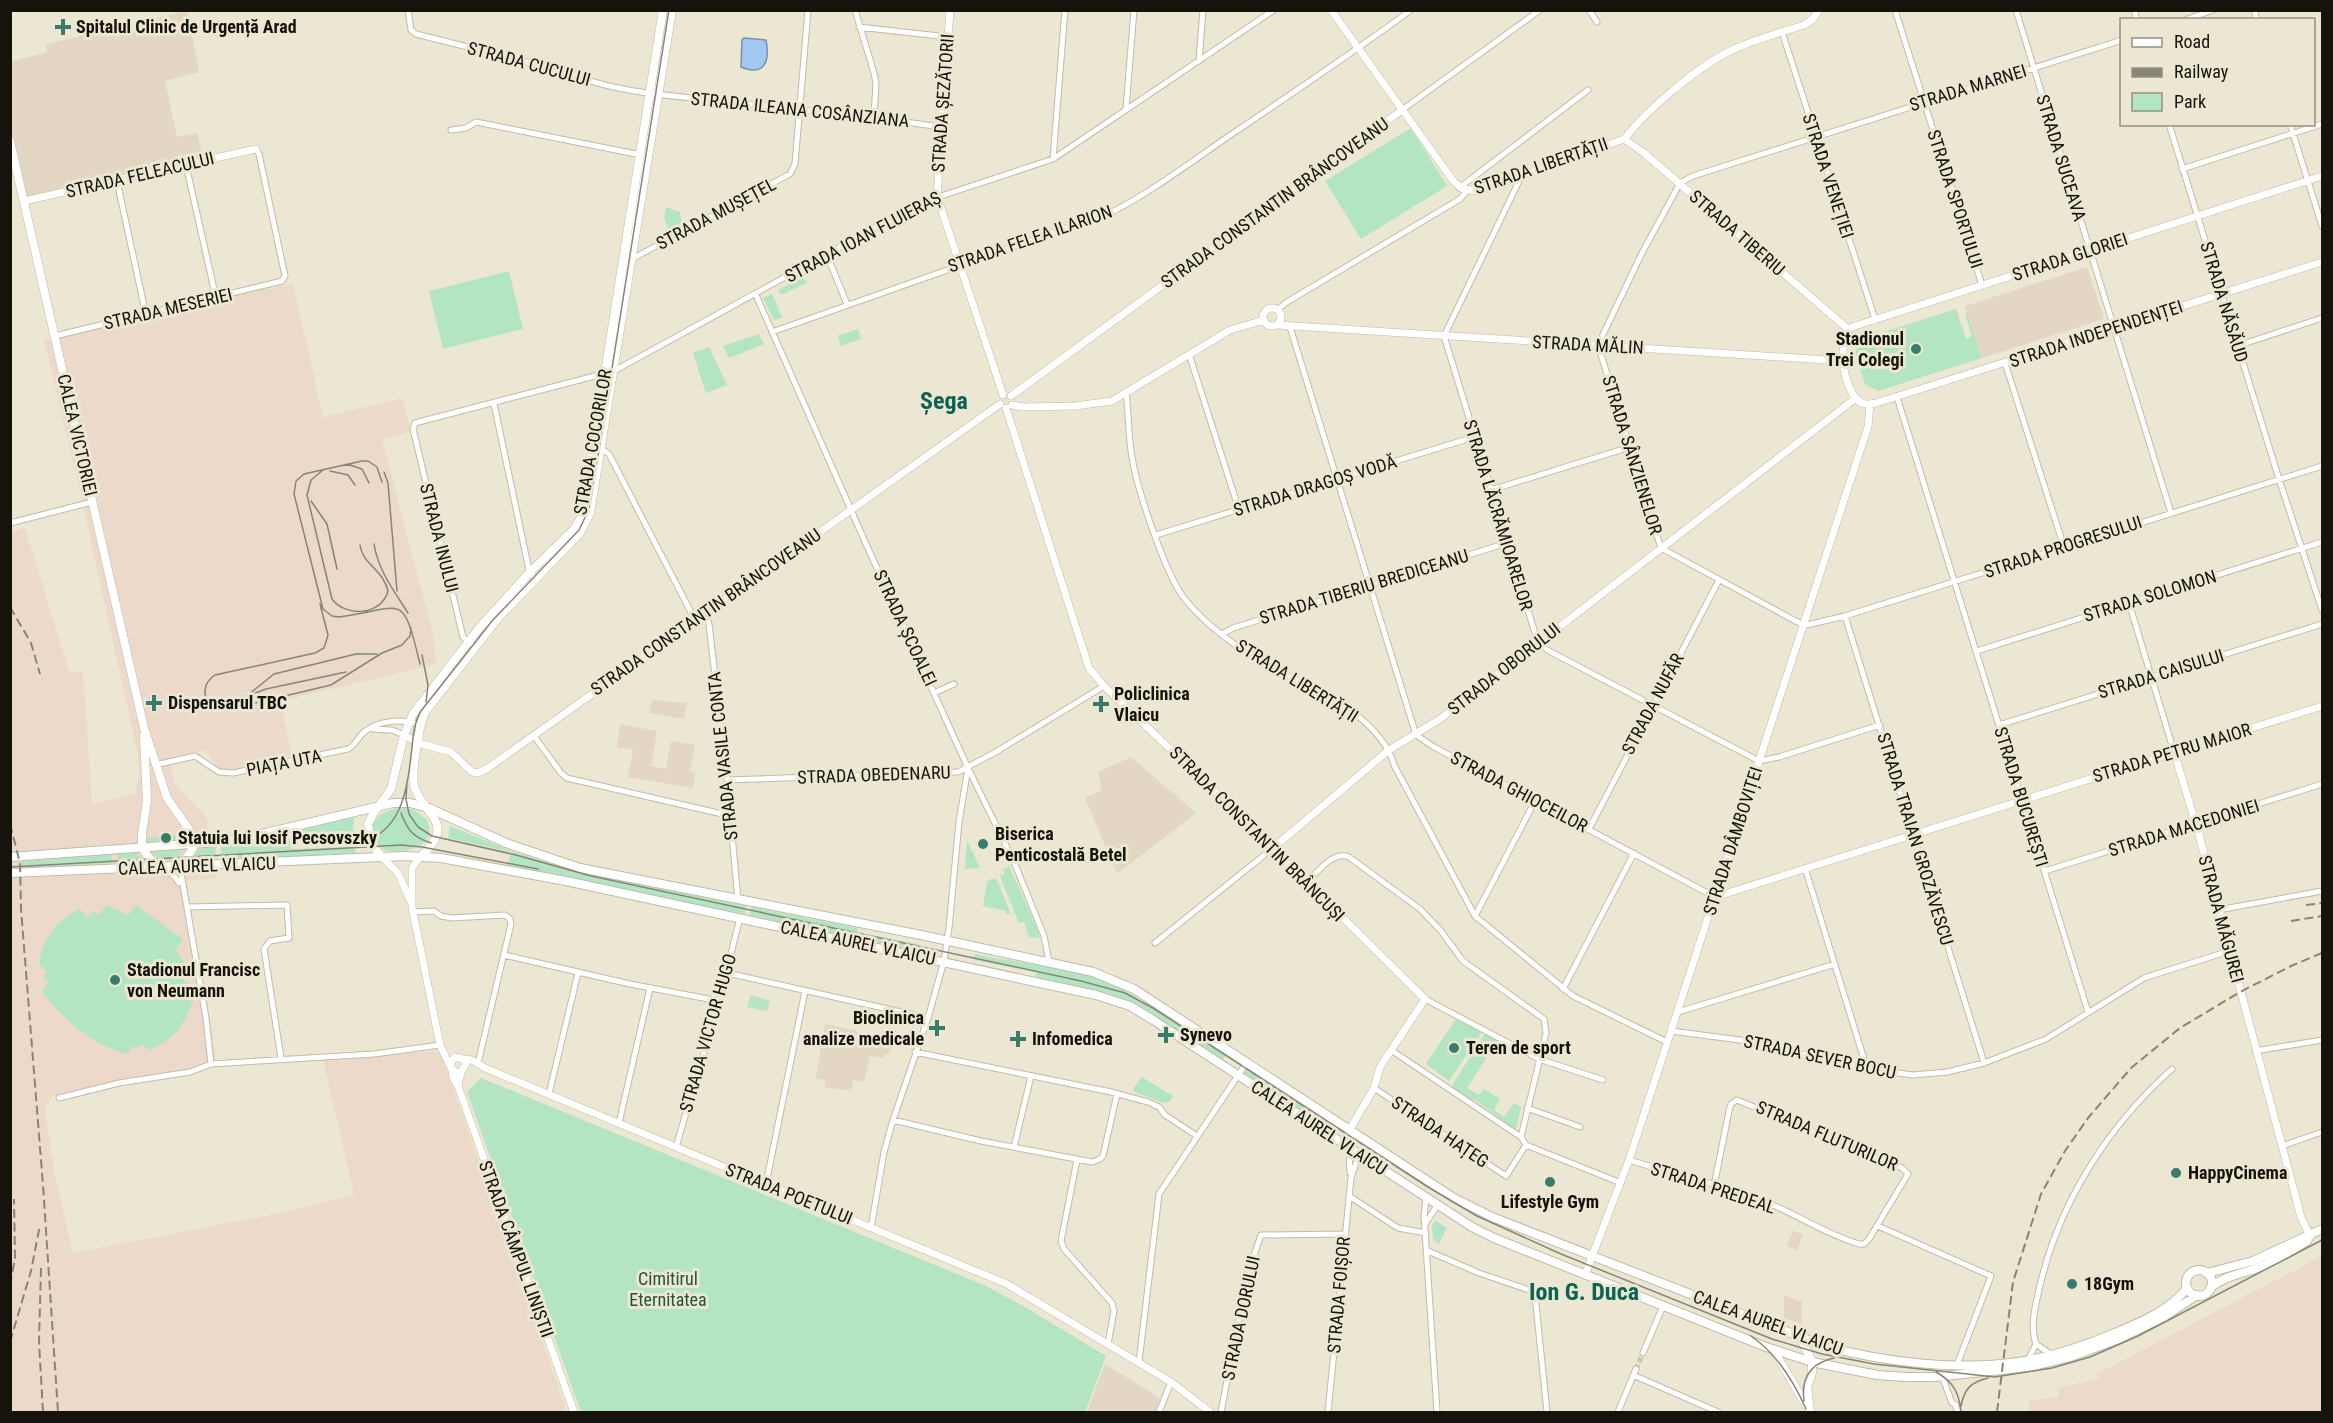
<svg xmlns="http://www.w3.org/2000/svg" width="2333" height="1423" viewBox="0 0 2333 1423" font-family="'Roboto Condensed',sans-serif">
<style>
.industrial{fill:#edd9ca}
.education{fill:#e3d7c3}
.green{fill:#b3e5c2}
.water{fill:#a1c8f3;stroke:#7792ae;stroke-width:1.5}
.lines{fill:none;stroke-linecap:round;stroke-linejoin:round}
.minor-tunnel{stroke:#cbc7b4;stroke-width:5;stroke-dasharray:5 2.5;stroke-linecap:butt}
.minor-casing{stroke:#c0bca8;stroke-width:7}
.tertiary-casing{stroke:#c0bca8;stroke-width:8}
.secondary-casing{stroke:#c0bca8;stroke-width:9}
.primary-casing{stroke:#c0bca8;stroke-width:10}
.minor{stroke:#fff;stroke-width:5}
.tertiary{stroke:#fff;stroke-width:7}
.secondary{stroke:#fff;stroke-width:8}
.primary{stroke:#fff;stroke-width:8}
.tram{stroke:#888576;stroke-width:1.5}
.rail{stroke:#888576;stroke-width:2;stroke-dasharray:9 4.5;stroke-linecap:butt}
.poi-dot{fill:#3a7b6b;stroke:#ebe7d2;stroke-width:2}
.labels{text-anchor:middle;stroke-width:6;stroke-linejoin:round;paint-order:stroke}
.poi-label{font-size:18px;font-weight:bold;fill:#15130c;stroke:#ebe7d2;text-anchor:start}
.street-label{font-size:18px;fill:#15130c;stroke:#ebe7d2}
.park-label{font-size:18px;fill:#1c5634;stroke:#ebe7d2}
.district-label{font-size:24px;font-weight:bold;fill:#0d6352;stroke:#ebe7d2}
</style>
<rect width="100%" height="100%" fill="#ebe7d2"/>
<path class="industrial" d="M293 283 323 417 403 398 411 432 382 439 432 630 437 664 280 701 292 755 226 771 215 766 206 750 170 757 174 783 206 816 216 879 186 880 216 1058 175 1073 53 1096 45 1108 54 1171 73 1253 291 1211 354 1195 323 1060 437 1051 442 1057 567 1412H11L10 531 25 528 69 671 83 672 92 804 136 794 139 774 138 756 80 491 44 340Z
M2322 1256V1412H2028L2030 1400 2059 1397 2058 1388 2099 1379 2097 1374Z"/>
<path class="education" d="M187 11 199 72 165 81 177 137 197 133 204 161 24 201 11 142 10 62 47 52 46 44Z
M2087 267 2104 319 1982 358 1965 306Z
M652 700 687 703 684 719 649 713Z
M620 724 657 731 651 766 666 769 671 741 695 745 690 771 695 772 693 788 628 777 633 750 617 747Z
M1131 757 1196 813 1117 874 1085 798 1102 790 1098 772Z
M825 1024 875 1035V1038L893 1042 890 1054 885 1053 884 1058 870 1056 864 1082 853 1080 851 1091 825 1087V1080L816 1078Z
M1793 1231 1803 1234 1797 1250 1787 1246Z
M1784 1295 1802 1302V1324L1784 1318Z
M1105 1364 1160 1398 1155 1412H1087Z"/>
<path class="green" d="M1411 128 1447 186 1361 239 1325 181Z
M666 207 680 212 682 224 669 230 664 218Z
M509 271 523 329 443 349 429 291Z
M803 277 807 283 781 295 778 290Z
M772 294 782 317 774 320 763 298Z
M1956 309 1966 339 1972 336 1965 313 1967 312 1982 358 1878 391 1865 384 1855 352 1862 339Z
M858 329 861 339 841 346 838 336Z
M759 334 764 344 729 358 723 346Z
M709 347 727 385 706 393 693 353Z
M402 807 414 810 427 820C438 848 407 852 387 851 357 835 374 811 402 807Z
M354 817 353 836 291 841V849L355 847V853L221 861V847Z
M450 826 511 851 561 867 746 906 745 914 507 868 511 852 448 838Z
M187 835 188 839 146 842V838Z
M967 840 980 868 965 869Z
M216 847 215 861 190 862 198 849Z
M184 850C175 862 161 862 150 852Z
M137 853 143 861 118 863 117 854Z
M112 854V863L21 868 20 862Z
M1009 866 1039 933V938L1029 937 1024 922 1019 923 1000 876 1005 874 1003 869Z
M996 878 1011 914H1006V911L983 906 987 881Z
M107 905 128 915 136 905 183 939 175 949 188 968 181 977 187 983 183 989 193 997C189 1021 173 1040 150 1050L142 1044 138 1048 133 1046 127 1054C92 1045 64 1020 42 992L49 982 44 978 47 971 39 965C42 940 56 920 79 909L88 917 94 911 99 915Z
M751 907 857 928V932L917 944 915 951 750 916Z
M975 954C1022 964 1070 967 1115 984L1226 1055 1222 1061 1128 1001 1110 994 1035 977 1036 972 974 960Z
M751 995 770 1001 767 1011 747 1007Z
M1456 1019 1482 1032 1449 1081 1426 1064Z
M1485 1034 1498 1040 1467 1088 1479 1095 1484 1089 1500 1099 1494 1110 1504 1117 1514 1103 1521 1107 1516 1130 1474 1099 1472 1101 1451 1087Z
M1248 1068 1338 1127 1334 1133 1243 1075Z
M1142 1077 1173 1096 1170 1101 1164 1103 1134 1092 1133 1088Z
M481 1078 986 1286 1025 1307 1106 1356 1085 1412H581L467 1092Z
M1435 1220 1447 1228 1439 1244 1433 1240 1432 1226Z"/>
<path class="water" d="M744 38 766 40C770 61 765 77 741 67L742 40Z"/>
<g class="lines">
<path class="minor-tunnel" d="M1636 1369 1643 1353"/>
<defs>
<path id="minor" d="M408 10 411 30 416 34 567 72C613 93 668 95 719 101 793 109 867 116 941 127
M855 10 874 73 876 83 874 117
M1589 10 1597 22
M1895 10 1982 285
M2016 10 2171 513
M2134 10 2137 20
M2254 10 2257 20
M2185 20 2213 10
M859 27 948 37
M1782 32 1875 319
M2122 40 1693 176 1680 183 1642 253 1598 345 1661 548 1803 625H1807L1845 616 2322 466
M1199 61 1203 10
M1126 109 1134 10
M1402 110 1540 10
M2169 124 2279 479 2322 610
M2290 124 2322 226
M451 130 466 128 476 122 641 155
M1053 159 1065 10
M186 165 216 298
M2182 169 2322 124
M1522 175 1444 336 1538 643 1549 651 1759 761 1779 757 1880 725
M117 181 146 315
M1459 188 1588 90
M827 255 847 304
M630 260 790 174 795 164 808 10
M756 295 866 544 968 768 1014 862 1044 936 1049 962
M1277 310 1287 302 1460 199 1467 191
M1290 327 1416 735 1434 747 1715 897
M772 332 1114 211C1154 190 1191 162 1229 136 1290 95 1351 54 1411 10
M55 336 282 281 285 276 259 154 256 149
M2237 346 2322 318
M1189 354 1239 510
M2005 363 2064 547
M1126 393C1129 415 1128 436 1132 457 1137 489 1165 573 1184 598 1206 626 1240 650 1270 666 1311 688 1364 708 1388 750 1391 755 1393 762 1395 767L1475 916 1573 996 1667 1042
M1897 397 2088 1012
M494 404 529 570 535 578
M598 450 605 451 609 454 695 620
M1491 490 1630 447
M10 523 92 502
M1156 535 1474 437
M2129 603 2174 752
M705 614 709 624 727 780 738 900
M1845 616 1984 1063
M1222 634 1233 628 1507 543
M474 647 463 637 413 429 415 423 614 371 920 203 1053 159 1274 10
M1977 651 2322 542
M934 693 954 684
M1999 725 2322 624
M373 729 392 730 404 735
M534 736 561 773 567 778 731 816
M155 765 195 756 219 772 233 773 348 749C356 745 358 737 364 732 381 719 402 719 420 725
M727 780 958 772 994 753 1104 686
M1589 829 1719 580
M180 867 206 1018 211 1064
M162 868 175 877 179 883
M1805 868 1867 1069
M2045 871 2322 784
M1306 883C1317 873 1333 850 1349 857L1420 909 1441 931 1463 961 1544 1019 1546 1033 1521 1137 1526 1145 1621 1183
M187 907 287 905 289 938 270 941 264 949 281 1058
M2218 910 2322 891
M414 912 434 911 441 916 452 918 505 915 510 919 511 924 478 1063
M1475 916 1535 801
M1155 943 1273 848
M504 955 630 984 719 1001
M727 973 928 1018
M1563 989 1634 853
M1425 999 1539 1059 1603 1080
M1678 1012 1835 964
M1671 1031 1740 1040 1867 1069 1913 1075 1947 1072 1984 1063 2046 1039 2144 978 2229 951
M1391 1050 1521 1137
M2255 1051 2322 1040
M915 1052 1111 1092 1148 1102 1159 1107 1165 1115 1197 1136
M1374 1088 1506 1176 1526 1145
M549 1094 578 973
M59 1098 119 1083 190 1072 211 1064 374 1054 440 1045
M1527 1108 1580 1127
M893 1120 981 1141 1092 1162 1100 1159 1103 1156 1117 1094
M619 1123 650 988
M2282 1146 2322 1132
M676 1147 719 1001 740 918
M1014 1147 1031 1076
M1349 1147 1350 1173
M1077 1160 1061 1241 1064 1249 1112 1303 1114 1311 1108 1344
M1629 1160C1671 1173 1716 1183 1758 1199 1792 1211 1824 1234 1859 1244H1864L1869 1239 1908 1174 1902 1168 1737 1100 1731 1104 1729 1111 1714 1186
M766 1184 805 991
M1349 1196 1398 1228 1426 1233
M1426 1198 1424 1216 1437 1412
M1425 1224 1437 1206
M1878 1226 1991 1276 1957 1365
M871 1228 884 1152 893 1120 928 1018 944 961 949 928 959 822 968 768
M1428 1251 1479 1273 1532 1291 1535 1295 1547 1412
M1643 1353 1663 1306
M2052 1355 2036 1344C2030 1326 2035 1307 2039 1290 2058 1204 2107 1127 2172 1069
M2028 1360 2036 1344
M1139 1362 1159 1194 1247 1062
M1633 1375 1718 1412
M1942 1376 1952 1403 1955 1404 1958 1412
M1159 1412 1171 1382
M1221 1412 1247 1276 1261 1235 1344 1234
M1328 1412 1351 1178 1356 1163 1366 1158
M1618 1412 1636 1369"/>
<path id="tertiary" d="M950 10 937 196 1003 395
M1331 10 1454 182 1463 189 1479 191 1624 139
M1624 139 1644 153 1848 329
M1624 139C1648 109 1696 68 1730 51 1753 40 1779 33 1804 25L1813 19 1819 10
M2322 176 1855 326 1848 329C1846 337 1843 345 1843 353 1842 367 1848 396 1862 403 1866 405 1871 404 1876 403L2322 262
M24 201 256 149
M1263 317a9 9 0 1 1 18 0a9 9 0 1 1-18 0Z
M1278 325 1843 361
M1011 396 1402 110
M1012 405 1023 407 1075 406 1112 401 1230 330 1264 320
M1006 408 1089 668 1104 686 1231 807 1425 999 1380 1067 1374 1088 1350 1129 1349 1147
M404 735 418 743 451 752 472 772 478 773 488 768 1000 404
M2174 752 2198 831 2301 1217 2310 1236
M1273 848 1389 750 1440 719 1856 398
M420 857 412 868V907L440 1045 450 1066
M383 858 398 873 410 900
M1715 897 2322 706
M463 1059 472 1060 485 1068 1007 1284 1171 1382 1210 1412
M452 1069 453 1078 458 1086 574 1412
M458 1086 461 1072 466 1064 463 1059 455 1057 451 1062V1068L455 1072H461
M1585 1275 1629 1160 1862 445 1868 427 1870 404"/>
<path id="secondary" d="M10 141 144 728 167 798 193 835V848L180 867
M144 736 147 801 142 834V847L149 858 160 867
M420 857C459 822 422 816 414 785 411 772 419 726 425 712L498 618 580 533 590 513 672 10
M383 858 371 844 368 824 373 814 391 789 404 735 413 714 480 627 530 572 574 529 582 516 663 10
M1800 1337 1812 1362V1373L1807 1387 1810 1412
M1774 1351 1806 1405"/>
<path id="primary" d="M10 857 218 842 266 833 393 803H410L429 808 506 843 580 868 921 935 1093 972 1134 989 1454 1198 1492 1217 1824 1346C1884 1362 1957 1371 2018 1362 2052 1357 2084 1346 2115 1333 2141 1322 2169 1311 2187 1288
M10 873 404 856 441 858 566 881 1096 995 1130 1006 1153 1020 1472 1227 1494 1238 1766 1347 1812 1362 1877 1375 1905 1377H1935L2030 1367 2073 1356 2119 1339 2164 1317 2197 1295
M2186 1283a13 13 0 1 1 26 0a13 13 0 1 1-26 0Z
M2207 1273 2253 1261 2322 1229
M2210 1288C2225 1275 2243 1274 2260 1267 2276 1260 2292 1251 2307 1241L2310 1236"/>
</defs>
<use href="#minor" class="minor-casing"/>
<use href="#tertiary" class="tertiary-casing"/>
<use href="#secondary" class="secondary-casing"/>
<use href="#primary" class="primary-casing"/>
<use href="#minor" class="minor"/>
<use href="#tertiary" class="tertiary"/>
<use href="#secondary" class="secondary"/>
<use href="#primary" class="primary"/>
<path class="tram" d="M347 464 362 469 369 483
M323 470 311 480 307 495 332 599C346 618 382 615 388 591 383 569 362 564 360 545
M330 471 348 475 355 485
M384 472 388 483 397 591
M382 482 377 467 368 461H362L304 474 296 481 294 494 323 609 332 616 339 617C405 608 402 590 420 664
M311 501 327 524 337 569
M374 544C378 570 394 591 408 613
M320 604 328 635 324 648 315 653 215 675C197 687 205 709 225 710L331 685 382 653 402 645 410 636 411 628
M422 655 428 685 426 702
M253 694 266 689 346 672
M233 707 274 674 356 654H377
M407 782 406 799 409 814 418 827 432 836 516 855 591 876 1081 981 1125 993 1153 1008 1428 1187 1477 1216 1561 1254 1772 1339 1822 1354 1874 1364 1995 1377 2052 1368 2090 1357 2138 1336 2322 1240
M401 813C408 831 413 837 431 843
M358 843C400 834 407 793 411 756 413 740 413 724 421 711L492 621 579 530 589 509 599 450 669 10
M10 867 401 845 422 847 538 869
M1751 1336C1776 1353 1793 1380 1806 1409
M1936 1372C1954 1382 1959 1393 1961 1412
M1804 1401C1801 1378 1811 1363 1834 1358
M1961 1406C1964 1389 1971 1382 1988 1378"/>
<path class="rail" d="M10 607 31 643 40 674
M10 824 20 863 21 909 43 1185 58 1412
M2306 905 2322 903
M2291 921 2322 916
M41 1268 39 1342 43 1412
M10 1285 15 1258 14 1199
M10 1342 31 1271 40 1225
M1997 1412 2013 1282 2041 1194 2065 1151 2088 1118 2131 1068 2180 1028 2240 992 2291 966 2322 953"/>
</g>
<g class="poi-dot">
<path d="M60 18h6v6h6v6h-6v6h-6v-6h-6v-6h6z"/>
<circle cx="1916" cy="349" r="6"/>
<path d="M151 694h6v6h6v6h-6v6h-6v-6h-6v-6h6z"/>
<path d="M1098 695h6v6h6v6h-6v6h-6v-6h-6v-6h6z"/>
<circle cx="166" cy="838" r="6"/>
<circle cx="983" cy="844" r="6"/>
<circle cx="115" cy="980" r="6"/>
<path d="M934 1019h6v6h6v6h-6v6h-6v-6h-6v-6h6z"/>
<path d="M1163 1026h6v6h6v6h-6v6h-6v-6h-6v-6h6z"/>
<path d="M1015 1030h6v6h6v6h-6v6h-6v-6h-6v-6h6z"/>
<circle cx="1454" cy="1048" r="6"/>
<circle cx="2176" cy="1173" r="6"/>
<circle cx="1550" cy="1182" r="6"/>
<circle cx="2072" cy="1284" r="6"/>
</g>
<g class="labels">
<g class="poi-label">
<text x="76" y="33">Spitalul Clinic de Urgență Arad</text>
<text x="1904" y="345" text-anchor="end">Stadionul<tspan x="1904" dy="21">Trei Colegi</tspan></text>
<text x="1114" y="700">Policlinica<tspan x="1114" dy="21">Vlaicu</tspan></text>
<text x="168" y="709">Dispensarul TBC</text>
<text x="995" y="840">Biserica<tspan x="995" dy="21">Penticostală Betel</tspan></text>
<text x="178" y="844">Statuia lui Iosif Pecsovszky</text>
<text x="127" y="976">Stadionul Francisc<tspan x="127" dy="21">von Neumann</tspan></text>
<text x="924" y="1024" text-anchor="end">Bioclinica<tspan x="924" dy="21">analize medicale</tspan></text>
<text x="1180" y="1041">Synevo</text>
<text x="1032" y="1045">Infomedica</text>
<text x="1466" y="1054">Teren de sport</text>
<text x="2188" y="1179">HappyCinema</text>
<text x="1550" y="1208" text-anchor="middle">Lifestyle Gym</text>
<text x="2084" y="1290">18Gym</text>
</g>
<g class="street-label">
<text transform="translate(529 64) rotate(15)" y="6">STRADA CUCULUI</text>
<text transform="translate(1968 88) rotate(-17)" y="6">STRADA MARNEI</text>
<text transform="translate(943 103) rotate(-86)" y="6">STRADA ȘEZĂTORII</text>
<text transform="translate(800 110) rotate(6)" y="6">STRADA ILEANA COSÂNZIANA</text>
<text transform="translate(2061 158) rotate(73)" y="6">STRADA SUCEAVA</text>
<text transform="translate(1541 166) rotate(-19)" y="6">STRADA LIBERTĂȚII</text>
<text transform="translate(140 175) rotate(-13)" y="6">STRADA FELEACULUI</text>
<text transform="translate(1828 176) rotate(72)" y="6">STRADA VENEȚIEI</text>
<text transform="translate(1955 199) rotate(72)" y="6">STRADA SPORTULUI</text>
<text transform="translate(1275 203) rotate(-36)" y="6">STRADA CONSTANTIN BRÂNCOVEANU</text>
<text transform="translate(716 214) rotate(-28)" y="6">STRADA MUȘEȚEL</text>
<text transform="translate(1737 233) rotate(41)" y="6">STRADA TIBERIU</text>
<text transform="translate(863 237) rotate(-28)" y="6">STRADA IOAN FLUIERAȘ</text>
<text transform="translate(1030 239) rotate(-19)" y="6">STRADA FELEA ILARION</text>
<text transform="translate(2070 257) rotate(-18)" y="6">STRADA GLORIEI</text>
<text transform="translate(2224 302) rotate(73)" y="6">STRADA NĂSĂUD</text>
<text transform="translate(168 309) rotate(-13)" y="6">STRADA MESERIEI</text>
<text transform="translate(2096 334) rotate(-18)" y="6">STRADA INDEPENDENȚEI</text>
<text transform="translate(1588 345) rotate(3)" y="6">STRADA MĂLIN</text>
<text transform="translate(77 435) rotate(77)" y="6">CALEA VICTORIEI</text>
<text transform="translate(593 442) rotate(-80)" y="6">STRADA COCORILOR</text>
<text transform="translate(1632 455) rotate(73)" y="6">STRADA SÂNZIENELOR</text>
<text transform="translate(1315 486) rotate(-17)" y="6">STRADA DRAGOȘ VODĂ</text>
<text transform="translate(1498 515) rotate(73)" y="6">STRADA LĂCRĂMIOARELOR</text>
<text transform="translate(439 538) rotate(76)" y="6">STRADA INULUI</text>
<text transform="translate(2063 547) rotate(-18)" y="6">STRADA PROGRESULUI</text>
<text transform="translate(1364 587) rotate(-17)" y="6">STRADA TIBERIU BREDICEANU</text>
<text transform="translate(2150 596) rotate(-17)" y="6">STRADA SOLOMON</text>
<text transform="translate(706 612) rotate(-35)" y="6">STRADA CONSTANTIN BRÂNCOVEANU</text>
<text transform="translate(905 628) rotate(65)" y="6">STRADA ȘCOALEI</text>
<text transform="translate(1504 669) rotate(-38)" y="6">STRADA OBORULUI</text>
<text transform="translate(2161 674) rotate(-17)" y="6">STRADA CAISULUI</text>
<text transform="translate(1297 681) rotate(32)" y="6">STRADA LIBERTĂȚII</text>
<text transform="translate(1653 704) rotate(-62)" y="6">STRADA NUFĂR</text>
<text transform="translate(2172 753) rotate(-17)" y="6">STRADA PETRU MAIOR</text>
<text transform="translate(723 756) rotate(-96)" y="6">STRADA VASILE CONTA</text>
<text transform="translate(284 763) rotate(-11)" y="6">PIAȚA UTA</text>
<text transform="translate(874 775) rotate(-2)" y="6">STRADA OBEDENARU</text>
<text transform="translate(1519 792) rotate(28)" y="6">STRADA GHIOCEILOR</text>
<text transform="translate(2021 797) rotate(73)" y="6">STRADA BUCUREȘTI</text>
<text transform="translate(2184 828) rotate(-17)" y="6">STRADA MACEDONIEI</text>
<text transform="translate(1257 834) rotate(45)" y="6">STRADA CONSTANTIN BRÂNCUȘI</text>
<text transform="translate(1915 839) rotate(73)" y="6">STRADA TRAIAN GROZĂVESCU</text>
<text transform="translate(1733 841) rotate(-72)" y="6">STRADA DÂMBOVIȚEI</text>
<text transform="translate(197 866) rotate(-2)" y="6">CALEA AUREL VLAICU</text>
<text transform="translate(2221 919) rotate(75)" y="6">STRADA MĂGUREI</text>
<text transform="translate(858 943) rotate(12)" y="6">CALEA AUREL VLAICU</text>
<text transform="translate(708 1033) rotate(-74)" y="6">STRADA VICTOR HUGO</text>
<text transform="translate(1820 1057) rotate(12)" y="6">STRADA SEVER BOCU</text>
<text transform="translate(1319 1128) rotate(33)" y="6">CALEA AUREL VLAICU</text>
<text transform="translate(1440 1132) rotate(34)" y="6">STRADA HAȚEG</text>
<text transform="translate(1827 1136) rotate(23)" y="6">STRADA FLUTURILOR</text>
<text transform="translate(1713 1188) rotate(18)" y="6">STRADA PREDEAL</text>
<text transform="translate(789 1194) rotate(22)" y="6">STRADA POETULUI</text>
<text transform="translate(516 1249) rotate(70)" y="6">STRADA CÂMPUL LINIȘTII</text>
<text transform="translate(1339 1295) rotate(-85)" y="6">STRADA FOIȘOR</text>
<text transform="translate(1241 1318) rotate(-78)" y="6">STRADA DORULUI</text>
<text transform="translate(1768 1323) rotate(20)" y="6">CALEA AUREL VLAICU</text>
</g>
<g class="park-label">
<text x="668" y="1285">Cimitirul<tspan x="668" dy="21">Eternitatea</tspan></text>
</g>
<g class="district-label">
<text x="944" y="409">Șega</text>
<text x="1584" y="1300">Ion G. Duca</text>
</g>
</g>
<rect width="2333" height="1423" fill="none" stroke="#15130c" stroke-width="24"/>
<rect x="2120" y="18" width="195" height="108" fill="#ebe7d2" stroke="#959283" stroke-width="1.5"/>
<rect x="2132" y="38" width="30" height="9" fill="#ffffff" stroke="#959283" stroke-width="1.5"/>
<text x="2174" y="48" font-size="18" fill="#15130c">Road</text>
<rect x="2132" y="68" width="30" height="9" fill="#888576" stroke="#959283" stroke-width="1.5"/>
<text x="2174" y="78" font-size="18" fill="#15130c">Railway</text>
<rect x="2132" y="93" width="30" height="18" fill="#b3e5c2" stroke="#959283" stroke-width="1.5"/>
<text x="2174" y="108" font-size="18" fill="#15130c">Park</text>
</svg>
